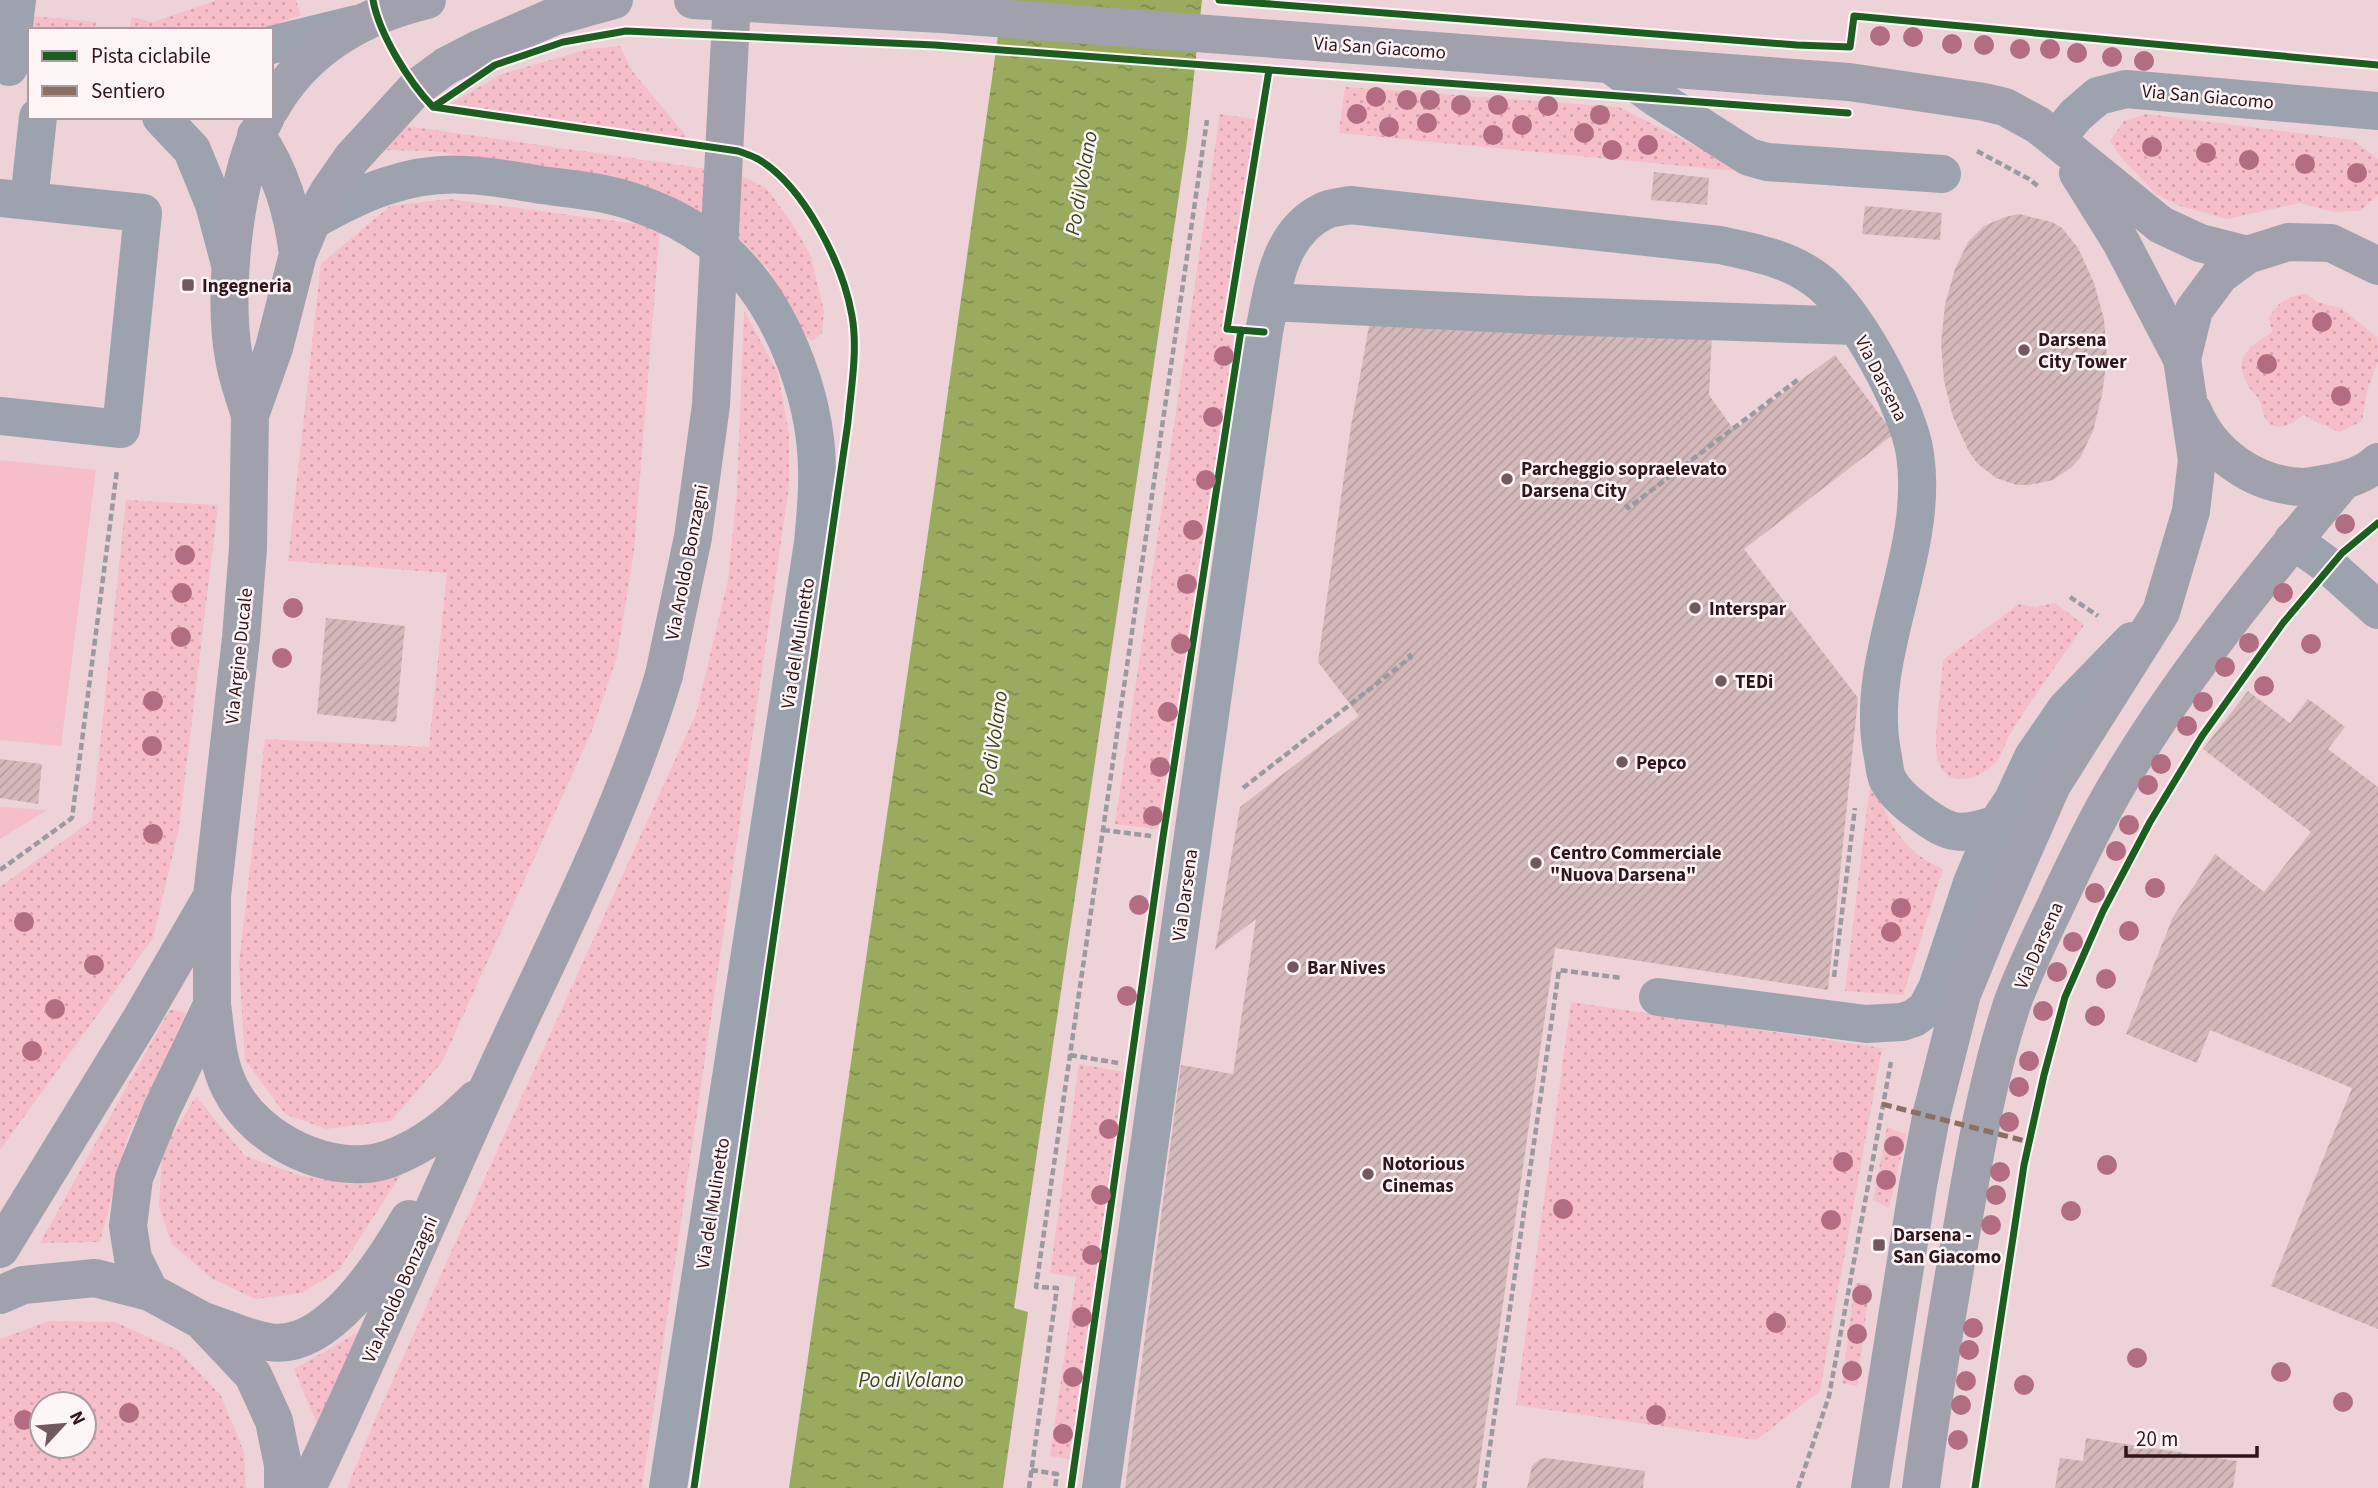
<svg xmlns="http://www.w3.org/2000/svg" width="2378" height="1488" viewBox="0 0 2378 1488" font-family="'Source Sans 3',sans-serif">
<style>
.grass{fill:url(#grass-dots);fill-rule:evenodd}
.park{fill:#f6bec9}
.water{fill:url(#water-ripples)}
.building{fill:url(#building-hatch)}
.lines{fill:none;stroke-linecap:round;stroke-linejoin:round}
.path{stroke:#9b99a1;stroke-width:4.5;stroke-dasharray:7 3.5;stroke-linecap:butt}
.minor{stroke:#9ca3ae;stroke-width:38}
.major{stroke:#a0a1ad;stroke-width:38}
.major-bridge{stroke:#a0a1ad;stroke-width:38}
.quiet{stroke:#8d6e63;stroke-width:5;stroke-dasharray:10 5;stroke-linecap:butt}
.cycleway-casing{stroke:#fef5f7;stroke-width:11}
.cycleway{stroke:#1b5e20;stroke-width:7}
.tree{fill:#b26d83}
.poi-dot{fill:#73585e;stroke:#fef5f7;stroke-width:2.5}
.labels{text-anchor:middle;stroke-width:5;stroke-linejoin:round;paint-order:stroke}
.street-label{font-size:19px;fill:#31151c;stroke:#fef5f7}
.poi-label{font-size:19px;font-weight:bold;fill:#31151c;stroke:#fef5f7;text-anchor:start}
.water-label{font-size:21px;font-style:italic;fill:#38481d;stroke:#fef5f7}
</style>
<defs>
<pattern id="grass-dots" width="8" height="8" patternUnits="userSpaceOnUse" patternTransform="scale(1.75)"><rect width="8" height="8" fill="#f6bec9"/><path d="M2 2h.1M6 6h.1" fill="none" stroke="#d3a2ac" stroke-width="1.8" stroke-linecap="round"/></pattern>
<pattern id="water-ripples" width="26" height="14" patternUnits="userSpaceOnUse" patternTransform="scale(1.75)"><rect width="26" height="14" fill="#9aab60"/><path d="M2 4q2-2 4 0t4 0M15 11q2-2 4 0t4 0" fill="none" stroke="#7e8a4e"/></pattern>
<pattern id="building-hatch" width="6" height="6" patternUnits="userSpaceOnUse" patternTransform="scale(1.75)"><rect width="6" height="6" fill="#d3b9b9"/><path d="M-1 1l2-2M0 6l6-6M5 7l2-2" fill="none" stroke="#b69e9e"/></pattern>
</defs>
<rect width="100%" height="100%" fill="#edd3d8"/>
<path class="grass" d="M217 0H296L301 15 259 30H129L132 17 153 22Z
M32 16 96 22 95 30H31Z
M620 46 633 72 688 138 450 104 502 74 588 49Z
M1345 87 1619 107 1746 172 1339 133Z
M1220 114 1260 120 1227 328 1241 330 1164 830 1115 824Z
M2147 114 2353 140 2378 159V195L2360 211 2333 212 2299 203 2227 219 2177 205 2156 194 2123 160 2110 141 2124 121Z
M407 126 736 173 767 189 791 222 810 254 824 311 822 333 812 341 799 332 787 302 768 269 745 244 703 215 656 190 613 176 431 151 381 150Z
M449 199 660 227 634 551 617 657 591 733 442 1062 391 1121 326 1129 285 1114 245 1060 239 963 265 739 429 747 447 573 288 561 321 264 390 206Z
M2307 294 2317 302 2341 308 2377 337 2378 362 2368 387 2362 421 2340 432 2316 422 2304 415C2295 419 2288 430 2275 426 2262 422 2264 410 2259 400 2257 395 2252 392 2249 387 2231 357 2249 348 2272 332L2269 318C2277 302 2290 295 2307 294Z
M744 311 778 373 789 434V487L642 1488H347L376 1417 696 714 728 580 737 490Z
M126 500 218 505 179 828 153 938 0 1150V887L92 820Z
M2055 603 2084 625C2059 662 2032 698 2009 736 2004 745 2002 757 1994 764 1979 779 1947 790 1938 761 1932 745 1942 681 1943 660L2019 604 2035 607Z
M1871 776C1888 820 1898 849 1943 869L1903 995 1845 991Z
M1571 1002 1882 1048 1820 1391 1756 1440 1516 1405Z
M170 1009 186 1013 127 1139 100 1242 40 1243Z
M1079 1064 1130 1073 1075 1460 1050 1456 1076 1277 1050 1273Z
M196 1096 245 1156 302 1176 351 1184 404 1170 339 1270 302 1293 255 1299 211 1278 172 1244 159 1207 162 1152Z
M1887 1127 1906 1134 1889 1208 1873 1200Z
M1855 1283H1870L1857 1386 1842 1383Z
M49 1321 115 1322 179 1351 221 1396 244 1452 246 1488H0V1339ZM42 1404H84V1446H42Z
M366 1328 317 1424 294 1369Z"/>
<path class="park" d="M0 460 96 470 61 746 0 740Z
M0 807 47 810 0 839Z"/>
<path class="water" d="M1003 0H1202L1187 141 1014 1308 1028 1312 1003 1488H789L933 499Z"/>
<path class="building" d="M1654 172 1709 178 1707 205 1651 200Z
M1865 206 1942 213 1940 240 1862 234Z
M2019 214 2052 222 2062 228 2078 248 2094 283 2104 319 2107 357 2102 395 2093 431 2080 458 2072 467 2053 480 2029 485H2017L1996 478 1978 464 1969 452 1953 417 1944 381 1941 343 1945 305 1955 269 1968 242 1984 226 2005 217Z
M1371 315 1712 335 1709 395 1734 430 1835 355 1894 434 1744 549 1858 698 1828 990 1555 948 1476 1488H1125L1181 1065 1233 1074 1256 919 1215 950 1240 807 1359 716 1318 662 1351 426Z
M326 618 405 626 396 722 317 714Z
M2248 691 2290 723 2308 699 2318 706 2345 727 2328 749 2378 787V1329L2271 1286 2352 1088 2210 1030 2197 1063 2126 1034 2173 917 2215 854 2264 892 2311 832 2203 749Z
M0 759 42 764 38 804 0 798Z
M2086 1438 2237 1461 2233 1488H2055L2060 1458 2083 1461Z
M1546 1458 1645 1471 1643 1488H1527L1532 1466 1540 1459Z"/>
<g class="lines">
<path class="path" d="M1977 151 2029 179 2039 187
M1619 496 1628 508 1800 378
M2070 597 2098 616
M1243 788 1411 657 1407 652
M1103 830 1151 836
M0 870 72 818 117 470
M1834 977 1855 808
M1070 1055 1118 1063
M1031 1470 1057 1474 1055 1488
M1029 1488 1057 1288 1036 1287 1207 120
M1484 1488 1559 970 1622 978
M1798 1488 1829 1396 1891 1062"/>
<path class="minor" d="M271 45 357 24
M1611 65 1658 99 1730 145 1749 157 1767 162 1942 174
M9 67 17 0
M161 117 192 150 214 204 230 264
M2056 139 2076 115 2098 96 2126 89 2378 111
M0 198 143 213 121 429 0 416
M29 201 38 117
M312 221C360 193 410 171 467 175 492 176 516 181 541 185 574 189 608 192 639 204 668 214 699 231 722 250 780 300 816 394 817 469 818 494 815 518 813 543L668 1488
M1270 302 1530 315 1856 326
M2293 540 2330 567 2378 610
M1658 997 1866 1024 1902 1022 1914 1018 1926 1009 1937 988 1972 883 1997 824
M1101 1488 1264 332C1273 288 1278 233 1324 211 1332 207 1342 207 1350 205L1720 245C1753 252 1786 258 1814 278 1852 303 1909 409 1915 454 1930 553 1864 655 1882 752 1884 760 1884 770 1887 778 1893 791 1908 804 1919 812 1951 836 1961 836 1997 824L2013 800 2033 757 2066 709 2132 641"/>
<path class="major" d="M693 0 941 14 1849 82 1984 102 2005 107 2038 125 2161 225 2200 243 2247 255
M271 108C304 49 363 15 427 0
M256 135C281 172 292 209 298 254
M2078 173 2121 242 2182 359
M2193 411C2211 455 2255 485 2302 487 2311 487 2321 484 2329 483 2345 481 2366 474 2378 462
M250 415C244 396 237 377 234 358 222 294 234 174 266 117
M212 1005C216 1033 217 1063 230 1088 255 1140 333 1179 389 1159 424 1146 450 1125 476 1099
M0 1249 141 1019 211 898
M150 1292 133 1258 128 1226 134 1178 161 1111 212 1005V896L241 638 248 548 250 415 274 348 298 254 312 221 329 191 352 158 416 88 446 66 479 49 553 17 614 0
M0 1295 23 1285 95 1278 150 1292 201 1320 253 1375 274 1421 283 1465V1488
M201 1320C223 1327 247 1339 269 1342 328 1352 384 1262 409 1219
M307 1488C371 1356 427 1221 488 1088 550 952 621 819 664 675
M1870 1488 1918 1185 1932 1112 1962 994 1989 928 2052 785 2161 612 2191 511 2197 460 2182 359 2194 310 2220 275 2247 255 2288 242 2331 243 2378 266
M1921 1488C1933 1397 1948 1307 1964 1217 1976 1146 1989 1073 2012 1004 2024 971 2040 938 2055 907 2074 866 2093 826 2116 787 2180 678 2262 578 2343 481"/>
<path class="major-bridge" d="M664 675 693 537 711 405 732 0"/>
<path class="quiet" d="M1882 1104 2029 1142"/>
<defs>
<path id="cycleway" d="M373 0C379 34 409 82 433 107L738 151C744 153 752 156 758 159 804 186 843 264 852 316 858 350 851 388 848 422L694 1488
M1219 0 1797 45 1850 47 1854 16 2378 65
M433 107 495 65 563 42 626 31 935 45 1848 113
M1264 332 1227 329 1269 70
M1071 1488 1163 837 1241 330
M1975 1488 2024 1165 2044 1075 2065 997 2103 911 2150 822 2202 736 2283 623 2342 553 2378 523"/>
</defs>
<use href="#cycleway" class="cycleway-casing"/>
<use href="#cycleway" class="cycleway"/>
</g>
<g class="tree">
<circle cx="1880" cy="36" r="10"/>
<circle cx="1913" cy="37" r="10"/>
<circle cx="1952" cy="44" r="10"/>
<circle cx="1984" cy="45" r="10"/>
<circle cx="2020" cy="49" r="10"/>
<circle cx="2050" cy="49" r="10"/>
<circle cx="2077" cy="53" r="10"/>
<circle cx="2112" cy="57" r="10"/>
<circle cx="2144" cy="61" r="10"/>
<circle cx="1376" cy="97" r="10"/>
<circle cx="1407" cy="100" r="10"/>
<circle cx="1430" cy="100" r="10"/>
<circle cx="1461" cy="105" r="10"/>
<circle cx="1498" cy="105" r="10"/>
<circle cx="1548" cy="106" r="10"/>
<circle cx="1357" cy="114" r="10"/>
<circle cx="1600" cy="115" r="10"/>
<circle cx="1427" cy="123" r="10"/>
<circle cx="1522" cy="125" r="10"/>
<circle cx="1389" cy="127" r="10"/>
<circle cx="1584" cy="133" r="10"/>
<circle cx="1493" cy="135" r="10"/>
<circle cx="1648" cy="145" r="10"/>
<circle cx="2152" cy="147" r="10"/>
<circle cx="1612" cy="150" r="10"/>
<circle cx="2206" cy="153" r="10"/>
<circle cx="2249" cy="160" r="10"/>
<circle cx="2305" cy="164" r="10"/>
<circle cx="2357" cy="173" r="10"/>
<circle cx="2322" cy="322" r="10"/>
<circle cx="1224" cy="356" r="10"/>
<circle cx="2267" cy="364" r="10"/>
<circle cx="2341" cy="396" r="10"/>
<circle cx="1213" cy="417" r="10"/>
<circle cx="1206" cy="480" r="10"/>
<circle cx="2345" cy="524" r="10"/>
<circle cx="1193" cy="530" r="10"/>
<circle cx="185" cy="555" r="10"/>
<circle cx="1187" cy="584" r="10"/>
<circle cx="182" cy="593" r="10"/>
<circle cx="2283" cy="593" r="10"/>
<circle cx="293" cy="608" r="10"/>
<circle cx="181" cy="637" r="10"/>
<circle cx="2249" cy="643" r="10"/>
<circle cx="1181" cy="644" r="10"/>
<circle cx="2311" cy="644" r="10"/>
<circle cx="282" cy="658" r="10"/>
<circle cx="2225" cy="667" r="10"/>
<circle cx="2264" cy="686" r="10"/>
<circle cx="153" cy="701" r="10"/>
<circle cx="2203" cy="702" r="10"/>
<circle cx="1168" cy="712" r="10"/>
<circle cx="2187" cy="726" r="10"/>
<circle cx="152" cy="746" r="10"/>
<circle cx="2161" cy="764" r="10"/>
<circle cx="1160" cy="767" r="10"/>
<circle cx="2148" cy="785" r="10"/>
<circle cx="1153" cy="816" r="10"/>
<circle cx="2129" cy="825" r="10"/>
<circle cx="153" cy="834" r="10"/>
<circle cx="2116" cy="851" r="10"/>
<circle cx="2155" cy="888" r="10"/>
<circle cx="2095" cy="893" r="10"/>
<circle cx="1139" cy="905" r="10"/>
<circle cx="1901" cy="908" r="10"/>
<circle cx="24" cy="922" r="10"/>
<circle cx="2129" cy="931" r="10"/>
<circle cx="1891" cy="932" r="10"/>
<circle cx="2073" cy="942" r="10"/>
<circle cx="94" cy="965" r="10"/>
<circle cx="2057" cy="972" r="10"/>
<circle cx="2106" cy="979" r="10"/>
<circle cx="1127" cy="996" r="10"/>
<circle cx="55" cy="1009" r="10"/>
<circle cx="2043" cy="1011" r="10"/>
<circle cx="2095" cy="1016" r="10"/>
<circle cx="32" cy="1051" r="10"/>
<circle cx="2029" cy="1061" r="10"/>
<circle cx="2019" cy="1087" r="10"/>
<circle cx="2009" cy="1122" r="10"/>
<circle cx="1109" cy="1129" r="10"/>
<circle cx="1894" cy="1146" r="10"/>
<circle cx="1843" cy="1162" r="10"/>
<circle cx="2107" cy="1165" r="10"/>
<circle cx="2000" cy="1172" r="10"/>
<circle cx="1886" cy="1180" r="10"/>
<circle cx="1101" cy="1195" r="10"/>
<circle cx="1996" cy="1195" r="10"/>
<circle cx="1563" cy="1209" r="10"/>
<circle cx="2071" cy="1211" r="10"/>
<circle cx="1831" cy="1220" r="10"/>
<circle cx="1991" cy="1225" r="10"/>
<circle cx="1092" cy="1255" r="10"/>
<circle cx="1862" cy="1295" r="10"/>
<circle cx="1082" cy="1317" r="10"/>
<circle cx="1776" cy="1323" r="10"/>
<circle cx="1973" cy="1328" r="10"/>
<circle cx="1857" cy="1334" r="10"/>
<circle cx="1969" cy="1350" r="10"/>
<circle cx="2137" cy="1358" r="10"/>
<circle cx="1852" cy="1371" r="10"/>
<circle cx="2281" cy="1372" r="10"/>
<circle cx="1073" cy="1377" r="10"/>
<circle cx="1966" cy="1381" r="10"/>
<circle cx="2024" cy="1385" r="10"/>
<circle cx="2343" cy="1402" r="10"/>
<circle cx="1961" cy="1405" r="10"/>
<circle cx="129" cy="1413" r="10"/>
<circle cx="1656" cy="1415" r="10"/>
<circle cx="24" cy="1420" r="10"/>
<circle cx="1063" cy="1434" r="10"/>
<circle cx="1958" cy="1440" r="10"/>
</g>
<g class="poi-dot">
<rect x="181" y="278" width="14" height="14" rx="3.5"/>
<circle cx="2024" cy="350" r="7"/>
<circle cx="1507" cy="479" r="7"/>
<circle cx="1695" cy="608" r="7"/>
<circle cx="1721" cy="681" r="7"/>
<circle cx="1622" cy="762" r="7"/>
<circle cx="1536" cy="863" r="7"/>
<circle cx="1293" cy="967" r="7"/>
<circle cx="1368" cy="1174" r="7"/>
<rect x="1872" y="1238" width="14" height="14" rx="3.5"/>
</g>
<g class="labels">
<g class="street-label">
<text transform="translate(1380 47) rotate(4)" y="7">Via San Giacomo</text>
<text transform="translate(2208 96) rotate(5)" y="7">Via San Giacomo</text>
<text transform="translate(1882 378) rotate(63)" y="7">Via Darsena</text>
<text transform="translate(686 562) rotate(-79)" y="7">Via Aroldo Bonzagni</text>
<text transform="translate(797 643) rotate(-81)" y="7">Via del Mulinetto</text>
<text transform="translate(238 656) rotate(-84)" y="7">Via Argine Ducale</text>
<text transform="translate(1184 895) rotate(-82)" y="7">Via Darsena</text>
<text transform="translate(2038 945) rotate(-66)" y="7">Via Darsena</text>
<text transform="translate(712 1203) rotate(-81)" y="7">Via del Mulinetto</text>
<text transform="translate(399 1289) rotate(-66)" y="7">Via Aroldo Bonzagni</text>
</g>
<g class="poi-label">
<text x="202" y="292">Ingegneria</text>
<text x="2038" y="346">Darsena<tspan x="2038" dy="22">City Tower</tspan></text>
<text x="1521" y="475">Parcheggio sopraelevato<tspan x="1521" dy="22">Darsena City</tspan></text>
<text x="1709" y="615">Interspar</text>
<text x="1735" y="688">TEDi</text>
<text x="1636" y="769">Pepco</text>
<text x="1550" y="859">Centro Commerciale<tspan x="1550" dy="22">"Nuova Darsena"</tspan></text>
<text x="1307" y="974">Bar Nives</text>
<text x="1382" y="1170">Notorious<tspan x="1382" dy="22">Cinemas</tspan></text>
<text x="1893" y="1241">Darsena -<tspan x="1893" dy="22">San Giacomo</tspan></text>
</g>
<g class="water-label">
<text transform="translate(1081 183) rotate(-80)" y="7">Po di Volano</text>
<text transform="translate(993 743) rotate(-82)" y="7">Po di Volano</text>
<text x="911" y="1387">Po di Volano</text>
</g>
</g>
<rect x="28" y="28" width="245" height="91" fill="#fef5f7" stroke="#ac9b9f" stroke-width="2"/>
<rect x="42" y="51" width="35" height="10" fill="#1b5e20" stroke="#ac9b9f" stroke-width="2"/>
<text x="91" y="63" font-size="21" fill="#31151c">Pista ciclabile</text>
<rect x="42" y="86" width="35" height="10" fill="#8d6e63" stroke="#ac9b9f" stroke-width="2"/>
<text x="91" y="98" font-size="21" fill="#31151c">Sentiero</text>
<g transform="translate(63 1425) rotate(64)"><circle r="33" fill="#fef5f7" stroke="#ac9b9f" stroke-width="2"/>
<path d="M0-5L12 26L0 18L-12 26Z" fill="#73585e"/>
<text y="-10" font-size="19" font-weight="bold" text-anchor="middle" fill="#31151c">N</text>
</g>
<path d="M2126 1446v10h131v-10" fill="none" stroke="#31151c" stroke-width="3.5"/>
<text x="2136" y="1446" font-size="21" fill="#31151c" stroke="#fef5f7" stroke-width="5" paint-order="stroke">20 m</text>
</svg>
